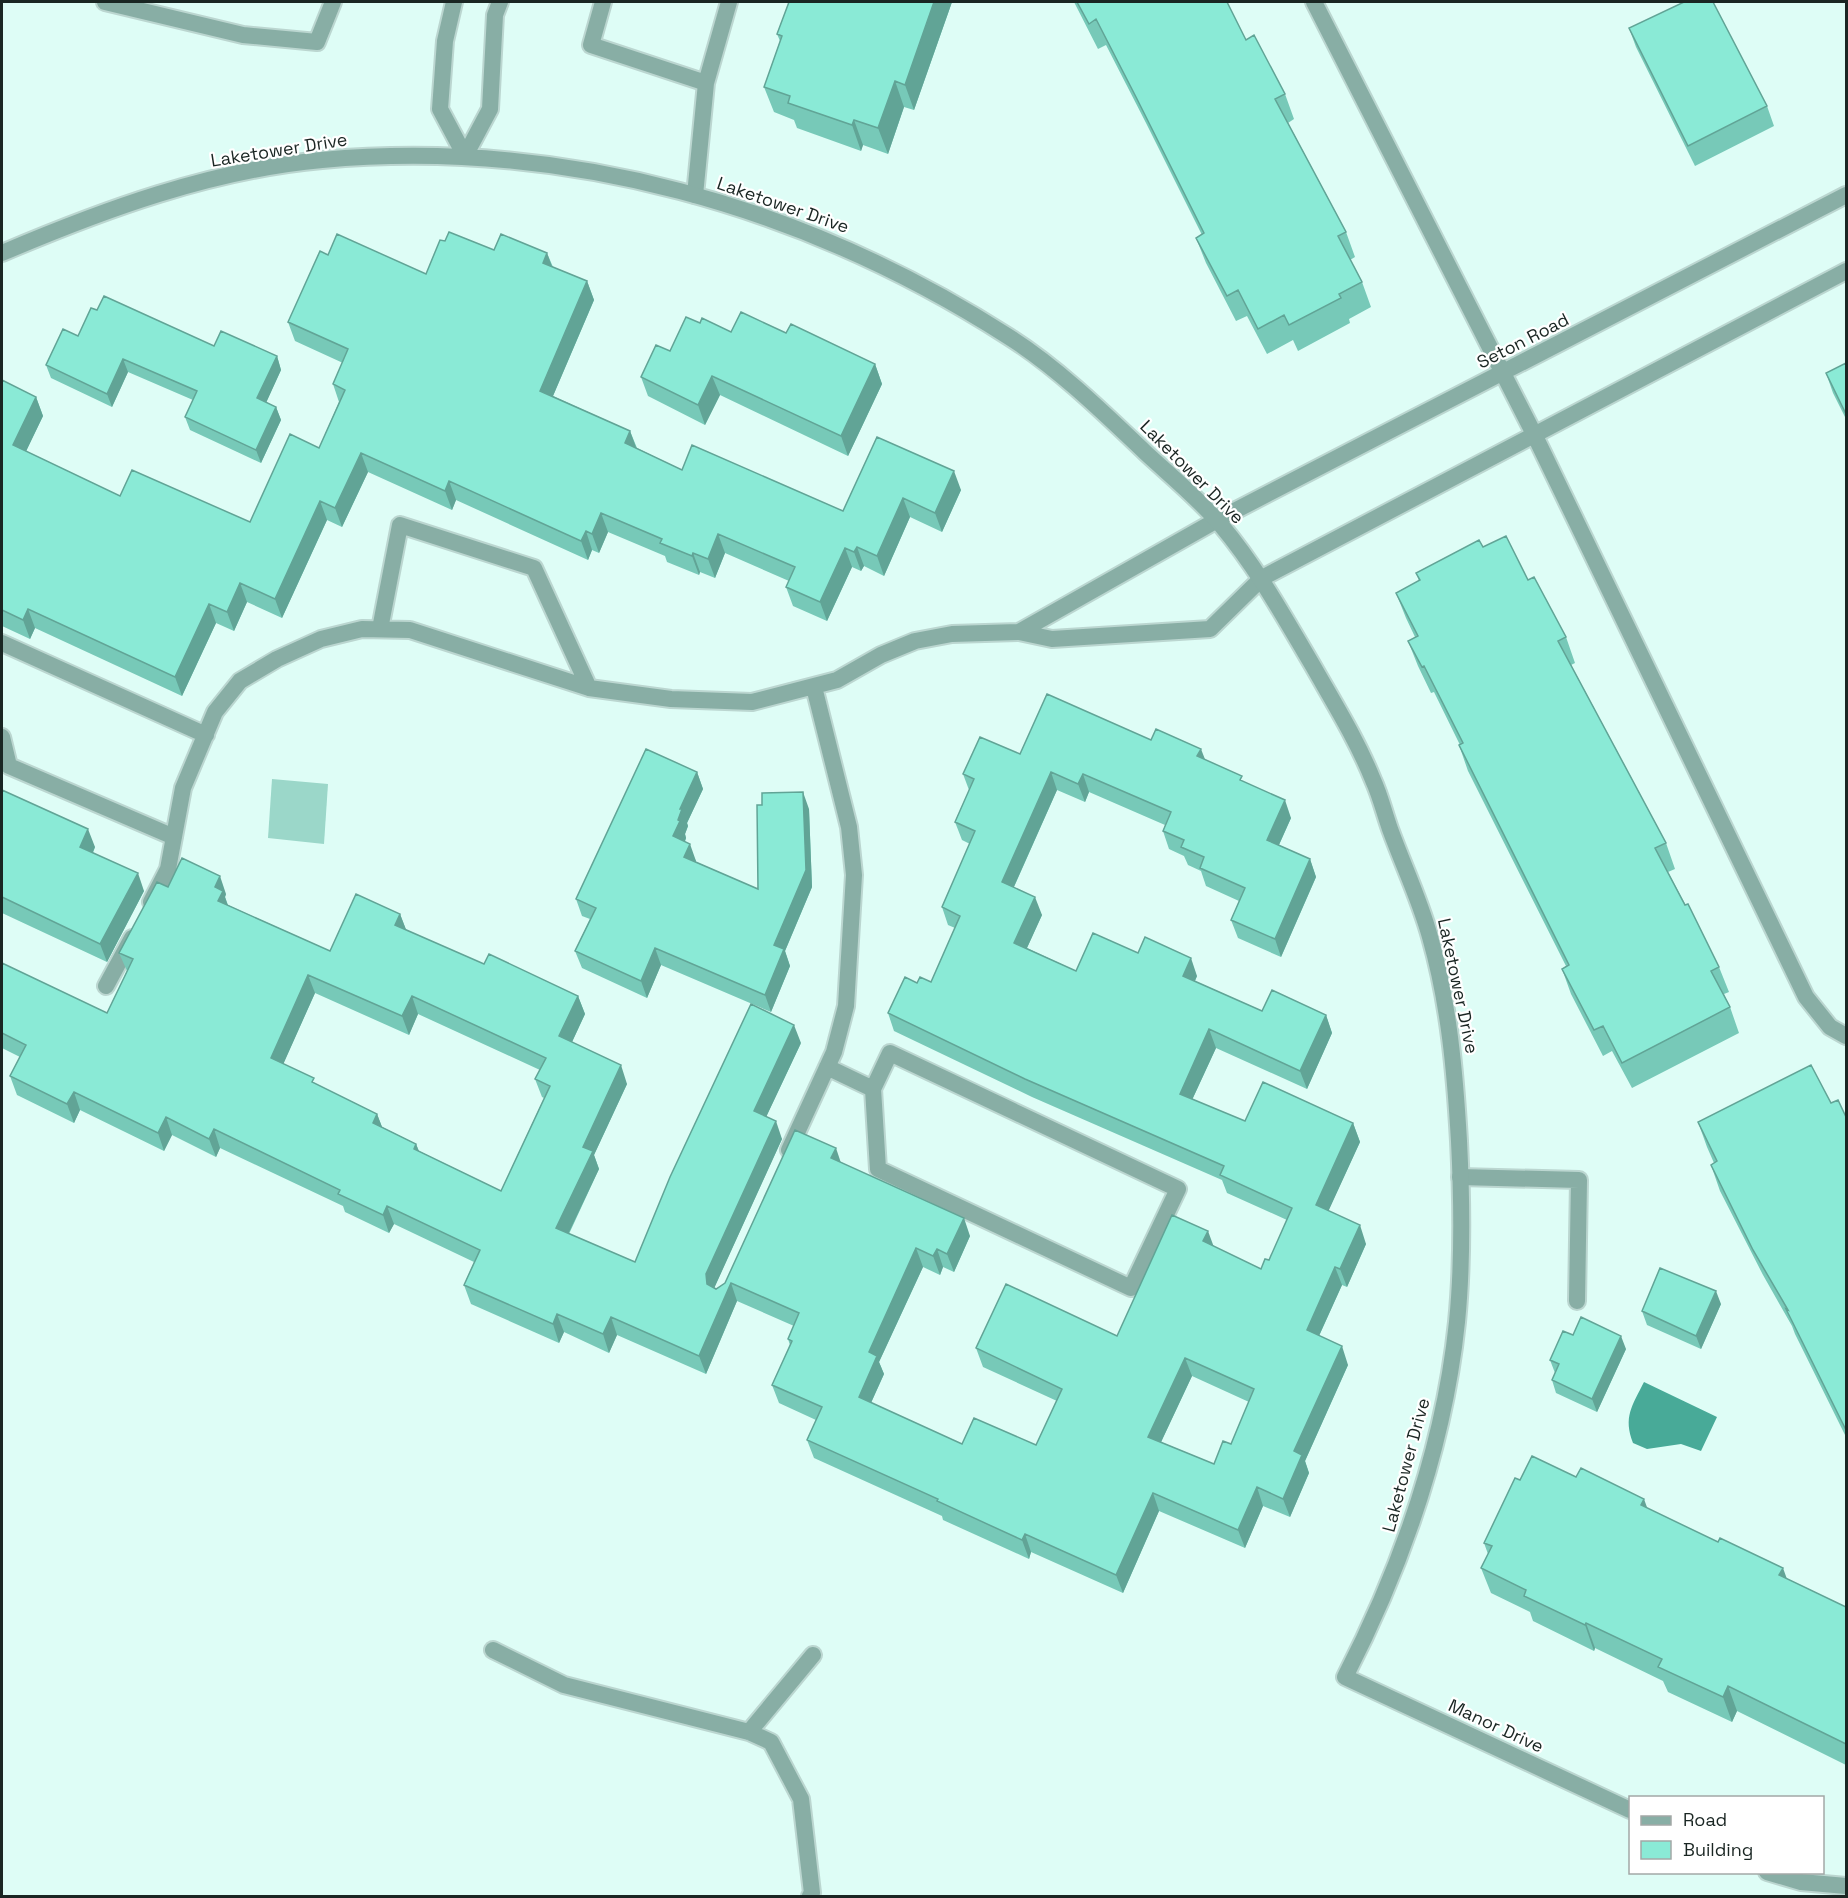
<svg xmlns="http://www.w3.org/2000/svg" width="1848" height="1898" viewBox="0 0 1848 1898" font-family="'Space Grotesk',sans-serif">
<style>
.green{fill:#9bd7c9}
.water{fill:#48aa98}
.lines{fill:none;stroke-linecap:round;stroke-linejoin:round}
.service-casing{stroke:#bbd6d0;stroke-width:20}
.minor-casing{stroke:#bbd6d0;stroke-width:20}
.service{stroke:#88aea5;stroke-width:16}
.minor{stroke:#88aea5;stroke-width:16}
.wall{fill:#77c9b8;fill-rule:evenodd}
.shaded-wall{fill:#61a496}
.building{fill:#8aead6;stroke:#61a496;stroke-width:1.5;fill-rule:evenodd}
.labels{text-anchor:middle;stroke-width:4.5;stroke-linejoin:round;paint-order:stroke}
.street-label{font-size:18px;fill:#1a2623;stroke:#fff}
</style>
<rect width="100%" height="100%" fill="#defdf6"/>
<path class="green" d="M272 779 328 784 324 844 268 838Z"/>
<path class="water" d="M1644 1382 1717 1417 1701 1451 1681 1444 1647 1449 1633 1443C1623 1417 1632 1406 1644 1382Z"/>
<g class="lines">
<defs>
<path id="service" d="M105 2 243 35 317 42 333 2
M603 2 591 45 706 83
M695 195 706 83 729 2
M1217 520 1019 632 1052 639 1210 629 1262 578
M380 629 400 525 534 568 589 688
M2 643 206 735
M2 737 9 766 174 837
M151 902 168 869 183 788 215 712 240 681 277 659 321 639 362 629 410 630 589 688 671 699 752 702 837 680 881 655 915 641 952 634 1019 632
M106 986 132 938
M827 1067 873 1089 890 1053 1178 1189 1131 1288 878 1169 873 1089
M789 1150 834 1052 846 1006 854 875 849 827 814 687
M1460 1177 1579 1180 1577 1301
M493 1650 564 1685 749 1732 771 1742 801 1799 812 1893 810 1896
M749 1732 813 1655"/>
<path id="minor" d="M454 2 445 41 440 109 465 156
M1314 2 1534 434 1806 997 1830 1027 1846 1036
M465 156 490 109 495 15 500 2
M2 253C103 210 211 170 322 160 565 138 805 206 1009 337 1058 368 1105 414 1147 454 1172 477 1199 499 1221 525 1258 569 1284 617 1313 666 1334 703 1357 740 1373 780 1380 795 1384 812 1390 829 1403 865 1420 900 1430 937 1449 1004 1455 1072 1459 1141 1462 1201 1463 1262 1457 1322 1444 1446 1402 1566 1345 1677L1630 1810
M1217 520 1846 195
M1262 578 1846 271
M1767 1872 1801 1882 1846 1886"/>
</defs>
<use href="#service" class="service-casing"/>
<use href="#minor" class="minor-casing"/>
<use href="#service" class="service"/>
<use href="#minor" class="minor"/>
</g>
<path class="wall" d="M789 2H952L914 110 904 107 888 154 863 145 861 151 797 128 794 120 774 112 764 87 780 41 777 34Z
M1074 2H1227L1246 40 1285 94 1294 119 1288 123 1346 232 1355 257 1350 260 1362 282 1371 307 1349 319 1350 323 1298 351 1293 340 1267 354 1247 316 1236 321 1206 263 1196 238 1202 235 1146 123 1106 45 1098 49Z
M1629 28 1767 106 1774 126 1695 166 1636 47Z
M445 241 494 250 547 253 553 267 587 281 594 300 553 396 630 431 637 448 682 470 843 511 877 437 961 490 942 532 910 517 884 576 864 566 861 571 852 567 827 621 793 606 786 587 789 581 725 553 715 578 700 572 699 575 667 562 665 556 608 532 599 553 592 550 588 560 456 500 452 510 368 472 342 527 327 520 282 618 247 602 234 631 216 623 182 696 35 628 30 639 2 626V380L36 397 43 416 26 451 120 496 250 522 319 448 339 402 333 384 343 363 295 341 288 322 328 255 426 274Z
M97 310 214 346 277 356 281 370 266 402 276 407 281 420 261 463 190 430 185 417 193 400 128 372 112 407 51 378 46 365 78 336Z
M700 323 731 332 786 333 875 364 882 384 848 456 720 395 705 425 648 396 641 377 670 351Z
M1846 363V419L1833 393 1826 373Z
M1483 547 1528 580 1566 637 1575 663 1571 665 1666 843 1675 869 1668 872 1719 967 1729 992 1724 994 1730 1007 1739 1033 1632 1088 1612 1051 1603 1056 1571 994 1562 969 1566 966 1468 771 1459 745H1460L1434 692 1431 693 1418 666 1408 641 1415 637 1406 618 1396 593 1419 581 1416 573Z
M1151 740 1205 760 1244 782 1291 818 1279 845 1310 859 1316 877 1281 957 1238 938 1231 920 1239 901 1206 886 1201 871 1188 865 1184 856 1169 849 1163 831 1165 825 1089 792 1085 802 1057 790 1014 887 1042 915 1027 948 1076 971 1138 953 1197 976 1195 981 1262 1011 1326 1015 1332 1033 1307 1089 1216 1048 1192 1100 1245 1121 1353 1123 1360 1142 1328 1211 1366 1244 1347 1287 1342 1285 1319 1336 1348 1365 1305 1461 1309 1473 1290 1517 1263 1506 1245 1548 1159 1511 1123 1593 1031 1552 1029 1559 943 1520 942 1516 814 1458 807 1440 816 1420 779 1403 772 1385 790 1345 788 1339 794 1326 737 1301 706 1374 617 1335 609 1353 564 1332 559 1343 471 1304 464 1285 474 1262 394 1224 389 1233 345 1212 343 1206 220 1148 216 1157 172 1135 164 1151 80 1110 74 1123 17 1095 10 1076 20 1057 2 1048V963L107 1013 127 971 119 953 168 887 226 894 225 897 228 905 330 951 400 914 406 930 484 964 578 996 585 1014 572 1042 627 1084 594 1155 599 1169 569 1234 635 1262 801 1043 766 1117 782 1139 714 1288 716 1289 725 1283 841 1162 970 1236 954 1272 943 1267 940 1275 923 1267 879 1362 884 1374 871 1403 962 1444 1036 1445 1057 1401 983 1367 976 1348 1117 1336 1214 1247 1261 1269 1269 1260 1287 1220 1227 1193 1222 1180 1032 1097 894 1031 888 1013 917 983 931 982 955 928 948 925 942 907 970 844 962 840 955 822 969 790 963 774 1020 754ZM315 993 409 1035 418 1014 540 1070 535 1079 542 1097 544 1098 501 1191 419 1151 416 1144 382 1127 377 1114 316 1084 283 1064ZM1192 1376 1249 1402 1231 1444 1214 1464 1161 1442Z
M697 772 703 789 687 823 688 826 685 834 686 838 685 842 696 861V862L758 889 809 809 812 887 785 951 790 966 771 1012 661 965 647 998 582 968 575 951 590 919 582 916 576 899Z
M2 790 95 847 93 853 144 891 107 962 2 913Z
M1831 1103 1846 1117V1437L1795 1334 1792 1326 1763 1275 1720 1191 1711 1165 1714 1163 1707 1147 1698 1122Z
M1721 1304 1701 1349 1647 1325 1642 1311Z
M1573 1335 1626 1349 1597 1412 1556 1393 1552 1380 1555 1373 1550 1360Z
M1576 1477 1647 1508 1786 1578 1846 1607V1765L1737 1711 1732 1722 1668 1692 1663 1681 1595 1648 1594 1651 1533 1621 1530 1612 1491 1593 1481 1568 1488 1554 1484 1543 1520 1480Z"/>
<path class="shaded-wall" d="M934 2H952L914 110 905 85Z
M895 81 904 107 888 154 878 128Z
M854 120 863 145 861 151 852 125Z
M547 253 554 272 543 263Z
M587 281 594 300 547 410 540 391Z
M277 356 281 370 262 412 257 398Z
M123 359 128 372 112 407 107 394Z
M875 364 882 384 848 456 841 436Z
M712 376 720 395 705 425 698 405Z
M36 397 43 416 20 464 13 445Z
M276 407 281 420 261 463 256 450Z
M630 431 637 450 625 443Z
M361 453 368 472 342 527 335 508Z
M954 471 961 490 942 532 935 513Z
M449 481 456 500 452 510 445 491Z
M903 498 910 517 884 576 877 556Z
M320 501 327 520 282 618 275 599Z
M601 513 608 532 599 553 592 534Z
M586 531 592 550 588 560 581 541Z
M718 534 725 553 715 578 708 559Z
M857 547 864 566 861 571 854 552Z
M845 548 852 567 827 621 820 602Z
M693 553 700 572 699 575 692 556Z
M240 583 247 602 234 631 227 612Z
M209 604 216 623 182 696 175 677Z
M28 609 35 628 30 639 23 620Z
M1201 749 1208 767 1197 756Z
M697 772 703 789 687 823 688 826 685 834 686 838 680 853 673 836 680 809Z
M1051 772 1057 790 1008 900 1002 882Z
M1083 774 1089 792 1085 802 1078 784Z
M803 792 809 809 812 887 785 951 790 966 771 1012 765 995Z
M1285 800 1291 818 1273 858 1267 840Z
M88 829 95 847 87 865 80 847Z
M690 844 696 861 691 874 684 857Z
M1310 859 1316 877 1281 957 1275 939Z
M138 873 144 891 107 962 100 944Z
M220 876 226 894 225 897 229 909 218 901 215 887Z
M1035 897 1042 915 1021 961 1014 943Z
M400 914 407 932 395 925Z
M655 948 661 965 647 998 641 981Z
M1191 958 1197 976 1189 994 1183 976Z
M308 975 315 993 278 1076 271 1058Z
M412 996 418 1014 409 1035 402 1016Z
M578 996 585 1014 566 1055 559 1036Z
M1326 1015 1332 1033 1307 1089 1300 1071Z
M794 1025 801 1043 760 1130 754 1111Z
M1209 1029 1216 1048 1186 1113 1180 1094Z
M621 1065 627 1084 594 1155 599 1169 562 1247 556 1228 583 1147Z
M74 1092 80 1110 74 1123 67 1104Z
M377 1114 384 1132 373 1123Z
M166 1117 172 1135 164 1151 158 1133Z
M776 1121 782 1139 712 1293 707 1284 706 1274Z
M1353 1123 1360 1142 1323 1223 1316 1205Z
M214 1129 220 1148 216 1157 209 1139Z
M416 1144 423 1162 414 1149Z
M836 1148 842 1166 831 1158Z
M387 1206 394 1224 389 1233 383 1215Z
M964 1218 970 1236 954 1272 947 1254Z
M1360 1225 1366 1244 1347 1287 1340 1269Z
M1208 1231 1215 1250 1203 1241Z
M916 1248 923 1267 879 1362 884 1374 865 1416 859 1397 869 1352Z
M937 1249 943 1267 940 1275 933 1256Z
M1335 1267 1342 1285 1313 1349 1307 1330Z
M731 1283 737 1301 706 1374 699 1356Z
M1716 1291 1721 1304 1701 1349 1696 1336Z
M557 1314 564 1332 559 1343 553 1324Z
M611 1317 617 1335 609 1353 603 1334Z
M1621 1336 1626 1349 1597 1412 1592 1399Z
M1342 1346 1348 1365 1305 1461 1309 1473 1290 1517 1283 1499 1294 1451Z
M1185 1358 1192 1376 1155 1455 1148 1437Z
M1257 1487 1263 1506 1245 1548 1238 1530Z
M1153 1493 1159 1511 1123 1593 1116 1575Z
M1644 1499 1653 1524 1641 1505Z
M1025 1534 1031 1552 1029 1559 1022 1540Z
M1783 1568 1792 1593 1779 1575Z
M1586 1623 1595 1648 1594 1651 1585 1625Z
M1728 1686 1737 1711 1732 1722 1723 1697Z"/>
<path class="building" d="M789 2H934L905 85 895 81 878 128 854 120 852 125 788 103 790 96 764 87 782 36 777 34Z
M1077 2H1227L1246 40 1254 35 1285 94 1275 99 1346 232 1338 236 1362 282 1339 294 1341 298 1289 325 1284 315 1258 329 1238 290 1227 296 1196 238 1204 233 1136 97 1096 19 1089 24Z
M1684 2H1713L1767 106 1688 146 1629 28Z
M449 232 494 250 501 234 547 253 543 263 587 281 540 391 630 431 625 443 682 470 692 445 843 511 877 437 954 471 935 513 903 498 877 556 857 547 854 552 845 548 820 602 786 587 795 567 718 534 708 559 693 553 692 556 660 543 662 539 601 513 592 534 586 531 581 541 449 481 445 491 361 453 335 508 320 501 275 599 240 583 227 612 209 604 175 677 28 609 23 620 2 610V380L36 397 13 445 120 496 132 470 250 522 290 434 319 448 345 390 333 384 348 349 288 322 320 251 328 255 337 234 426 274 440 240 445 241Z
M104 296 214 346 221 331 277 356 257 398 276 407 256 450 185 417 197 391 123 359 107 394 46 365 63 329 78 336 91 308 97 310Z
M741 312 786 333 791 324 875 364 841 436 712 376 698 405 641 377 656 345 670 351 686 317 700 323 702 318 731 332Z
M1846 363V414L1826 373Z
M1506 536 1528 580 1534 577 1566 637 1558 641 1666 843 1655 848 1685 905 1688 904 1719 967 1711 971 1730 1007 1622 1063 1603 1026 1594 1030 1562 969 1569 965 1459 745 1463 743 1424 666 1422 667 1408 641 1418 636 1396 593 1420 580 1416 573 1479 540 1483 547Z
M1047 694 1151 740 1156 729 1201 749 1197 756 1242 776 1240 780 1285 800 1267 840 1310 859 1275 939 1231 920 1245 888 1200 868 1204 857 1181 847 1184 840 1163 831 1171 812 1083 774 1078 784 1051 772 1002 882 1035 897 1014 943 1076 971 1093 933 1138 953 1145 937 1191 958 1183 976 1262 1011 1272 990 1326 1015 1300 1071 1209 1029 1180 1094 1245 1121 1263 1082 1353 1123 1316 1205 1360 1225 1340 1269 1335 1267 1307 1330 1342 1346 1294 1451 1302 1455 1283 1499 1257 1487 1238 1530 1153 1493 1116 1575 1025 1534 1022 1540 937 1501 938 1499 807 1440 822 1407 772 1385 792 1341 788 1339 799 1313 731 1283 699 1356 611 1317 603 1334 557 1314 553 1324 464 1285 480 1250 387 1206 383 1215 338 1194 340 1190 214 1129 209 1139 166 1117 158 1133 74 1092 67 1104 10 1076 26 1045 2 1033V963L107 1013 133 959 119 953 157 882 168 887 182 858 220 876 215 887 223 891 218 901 330 951 356 894 400 914 395 925 484 964 489 954 578 996 559 1036 621 1065 583 1147 593 1151 556 1228 635 1262 670 1177 751 1004 794 1025 754 1111 776 1121 706 1274 707 1284 716 1289 725 1283 795 1130 836 1148 831 1158 964 1218 947 1254 937 1249 933 1256 916 1248 869 1352 877 1356 859 1397 962 1444 974 1418 1036 1445 1062 1389 976 1348 1006 1284 1117 1336 1172 1215 1208 1231 1203 1241 1261 1269 1265 1259 1269 1260 1292 1208 1220 1175 1224 1166 1025 1079 888 1013 905 977 917 983 920 977 931 982 960 916 942 907 975 831 955 822 974 779 963 774 980 737 1020 754ZM308 975 402 1016 412 996 546 1058 535 1079 550 1086 501 1191 414 1149 416 1144 373 1123 377 1114 312 1082 314 1078 271 1058ZM1185 1358 1254 1389 1231 1444 1223 1441 1214 1464 1148 1437Z
M646 749 697 772 680 809H682L678 820 680 821 673 836 690 844 684 857 758 889 757 805H762V793L803 792 806 870 774 945 784 949 765 995 655 948 641 981 575 951 596 908 576 899Z
M2 790 88 829 80 847 138 873 100 944 2 897Z
M1811 1065 1831 1103 1838 1100 1846 1117V1430L1786 1309 1788 1310 1753 1250 1711 1165 1717 1161 1698 1122Z
M1660 1268 1716 1291 1696 1336 1642 1311Z
M1581 1317 1621 1336 1592 1399 1552 1380 1559 1364 1550 1360 1563 1331 1573 1335Z
M1532 1456 1576 1477 1581 1468 1644 1499 1641 1505 1718 1542 1720 1538 1783 1568 1779 1575 1846 1607V1744L1728 1686 1723 1697 1658 1667 1662 1659 1586 1623 1585 1625 1524 1596 1526 1590 1481 1568 1492 1546 1484 1543 1515 1478 1520 1480Z"/>
<g class="labels">
<g class="street-label">
<text transform="translate(279 150) rotate(-9)" y="6">Laketower Drive</text>
<text transform="translate(783 205) rotate(19)" y="6">Laketower Drive</text>
<text transform="translate(1523 341) rotate(-27)" y="6">Seton Road</text>
<text transform="translate(1192 472) rotate(45)" y="6">Laketower Drive</text>
<text transform="translate(1458 986) rotate(78)" y="6">Laketower Drive</text>
<text transform="translate(1406 1465) rotate(-75)" y="6">Laketower Drive</text>
<text transform="translate(1496 1726) rotate(25)" y="6">Manor Drive</text>
</g>
</g>
<rect width="1848" height="1898" fill="none" stroke="#1a2623" stroke-width="6"/>
<rect x="1629" y="1796" width="195" height="78" fill="#ffffff" stroke="#a3a8a7" stroke-width="1.5"/>
<rect x="1641" y="1816" width="30" height="9" fill="#88aea5" stroke="#a3a8a7" stroke-width="1.5"/>
<text x="1683" y="1826" font-size="18" fill="#1a2623">Road</text>
<rect x="1641" y="1841" width="30" height="18" fill="#8aead6" stroke="#a3a8a7" stroke-width="1.5"/>
<text x="1683" y="1856" font-size="18" fill="#1a2623">Building</text>
</svg>
